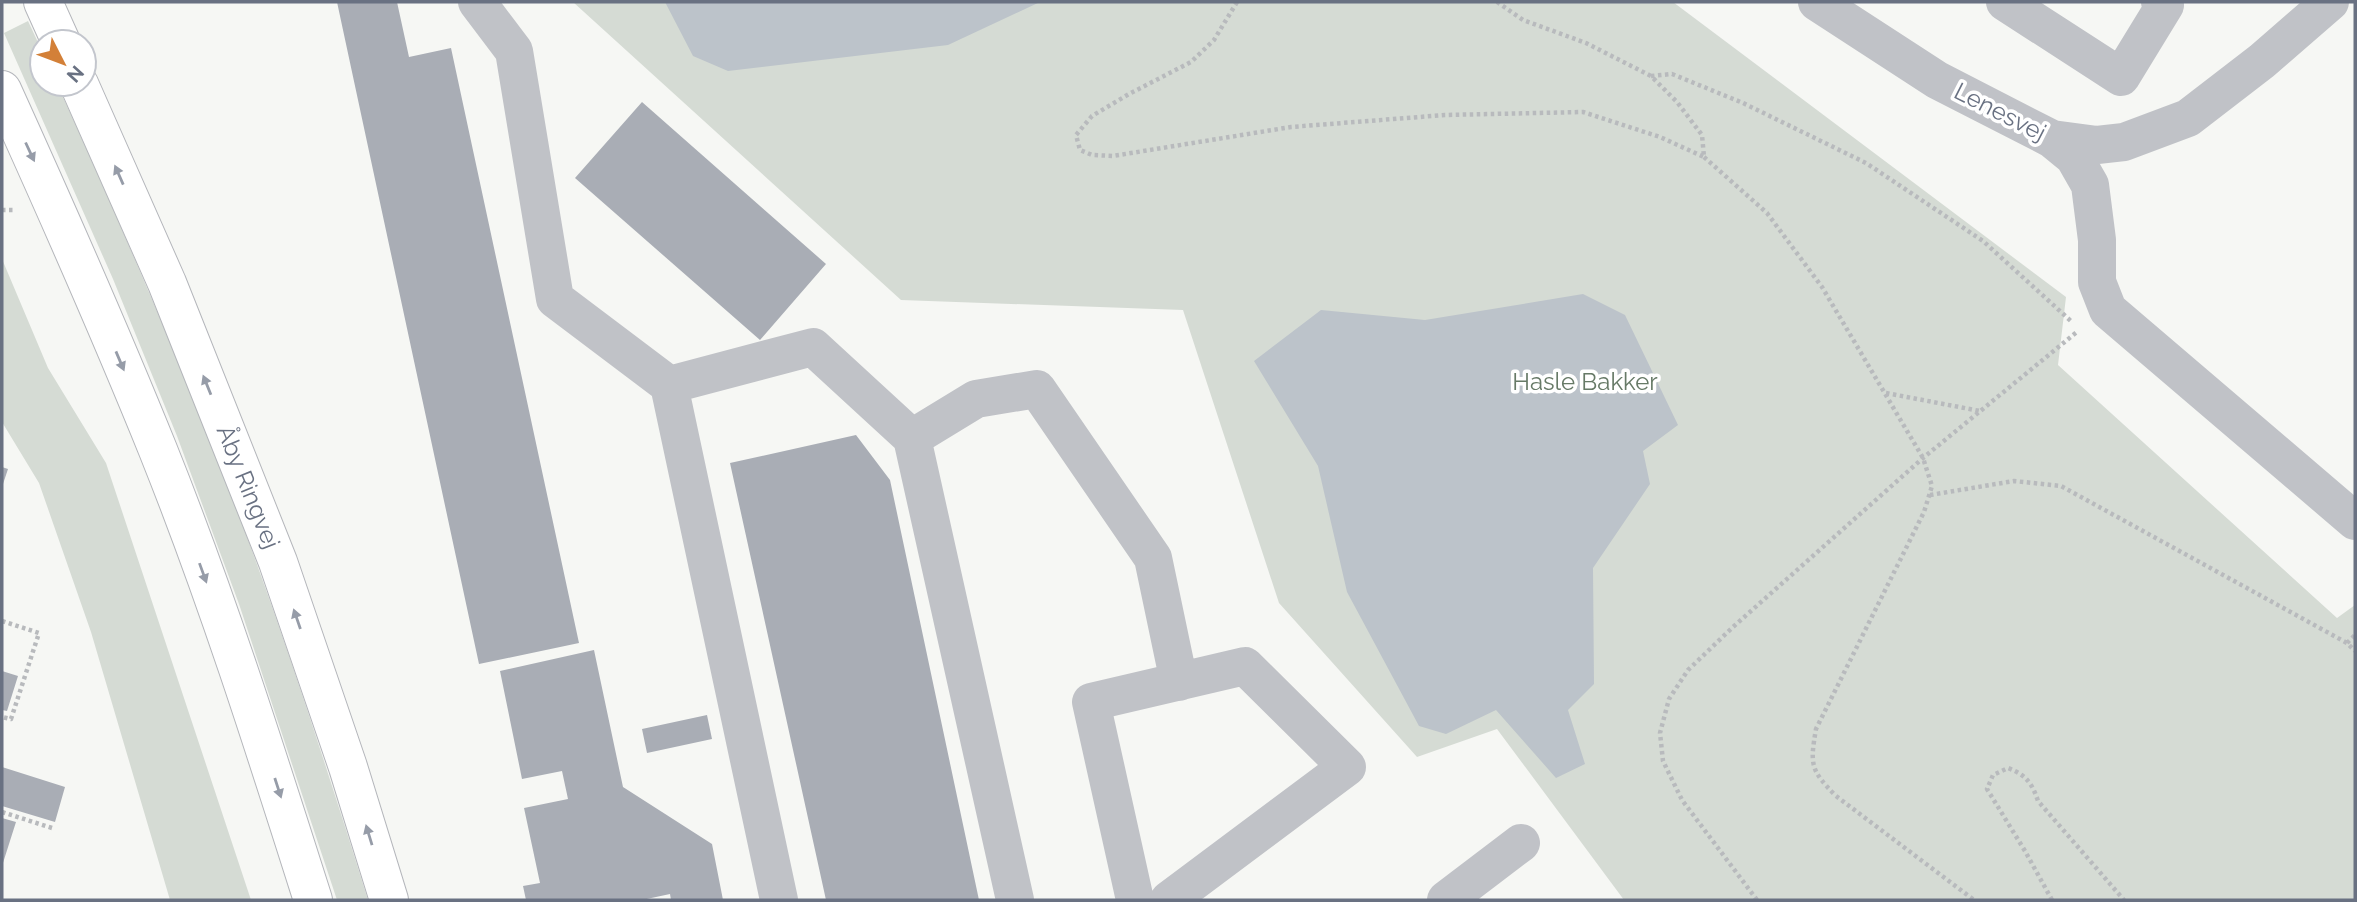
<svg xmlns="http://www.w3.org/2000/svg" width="2357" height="902" viewBox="0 0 2357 902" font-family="Raleway,sans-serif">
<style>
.green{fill:#d5dbd4}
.water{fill:#bcc3ca}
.building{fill:#a9adb5}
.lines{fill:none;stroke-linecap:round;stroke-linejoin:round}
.major-casing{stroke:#b4b6bb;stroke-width:40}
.path{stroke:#b8babd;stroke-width:4.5;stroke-dasharray:3.5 3.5;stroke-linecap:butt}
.minor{stroke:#c0c2c7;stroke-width:38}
.major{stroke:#fff;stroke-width:38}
.oneway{fill:#969ca8}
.labels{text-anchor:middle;stroke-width:7;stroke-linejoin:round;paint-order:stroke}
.street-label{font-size:24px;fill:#697182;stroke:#fff}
.park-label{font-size:24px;fill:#677a67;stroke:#fff}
</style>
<rect width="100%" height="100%" fill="#f6f7f4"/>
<path class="green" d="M573 2H1673L2066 297 2058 365 2337 618 2355 605V900H1624L1497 729 1417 757 1279 603 1183 310 901 300Z
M28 21 42 51V84H57C108 195 156 307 202 420 265 576 318 739 368 900H337L239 604 177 436 113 279 4 33Z
M2 259 48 368 106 463 251 900H170L91 632 39 483 2 422Z"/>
<path class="water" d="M665 2H1040L948 45 728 71 693 56Z
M1583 294 1625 315 1678 425 1643 451 1650 484 1593 568 1594 684 1568 710 1585 764 1556 778 1496 710 1446 734 1419 726 1347 592 1318 466 1254 361 1321 310 1425 320Z"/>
<path class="building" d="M337 2H397L409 57 451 48 579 643 479 664Z
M642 102 826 264 760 340 575 178Z
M856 435 890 480 979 900H826L730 463Z
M2 467 8 469 2 487Z
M594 650 623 787 712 844 723 900H671L670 894 642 900H526L523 886 540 883 524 808 568 799 562 771 522 779 500 671Z
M2 671 18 676 7 711 2 710Z
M707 715 712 739 647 753 642 729Z
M2 767 65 787 55 822 2 806Z
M2 818 16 822 2 866Z"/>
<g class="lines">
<defs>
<path id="major" d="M43 2 61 42
M79 84 167 283 278 562 348 767 389 900
M2 90C56 209 109 329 158 450 217 597 265 749 313 900"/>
</defs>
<use href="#major" class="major-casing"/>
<path class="path" d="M1237 2 1214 40 1191 62 1129 94 1092 116 1076 135 1080 150 1092 155 1113 156 1291 127 1445 115 1583 112 1660 137 1704 157 1702 135 1677 102 1651 76 1586 43 1523 20 1497 2
M1651 76 1672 74 1743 103 1866 163 1983 241 2072 322
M1704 157 1767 213 1822 287 1923 458 1932 486 1924 512 1816 729C1810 764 1810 770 1836 796L1974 900
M2 210H13
M1886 393 1980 411
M1930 495 2014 481 2061 486 2347 643 2355 651
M2 621 39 633 11 719 2 717
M2347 643 2355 635
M2 812 52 828
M1757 900 1682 800 1663 761 1660 733 1669 699 1688 670 1733 627 1923 458 2078 331
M2052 900 2025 851 1987 789 1993 775 2008 768C2026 775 2032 783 2038 801L2124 900"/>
<path class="minor" d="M477 2 514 51 555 299 669 385
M1817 2 1937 80 2052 139 2097 145 2124 142 2188 118 2262 61 2330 2
M2005 2 2121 77 2165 5 2160 2
M2052 139 2074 157 2090 185 2097 240V282L2108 310 2355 521
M912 438 976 399 1037 389 1153 558 1179 682
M779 900 669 385 813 347 912 438 1015 900
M1135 900 1091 702 1245 666 1347 767 1169 900
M1446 900 1521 843"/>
<use href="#major" class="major"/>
</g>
<defs><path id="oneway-solid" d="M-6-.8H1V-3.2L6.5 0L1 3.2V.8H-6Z" transform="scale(1.75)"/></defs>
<g class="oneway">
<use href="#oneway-solid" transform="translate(30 152) rotate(65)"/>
<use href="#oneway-solid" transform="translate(119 175) rotate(-114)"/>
<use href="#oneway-solid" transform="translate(120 361) rotate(67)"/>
<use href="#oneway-solid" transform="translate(207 385) rotate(-112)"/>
<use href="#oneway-solid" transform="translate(203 573) rotate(70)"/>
<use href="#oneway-solid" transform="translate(297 619) rotate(-109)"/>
<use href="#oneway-solid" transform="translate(278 788) rotate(72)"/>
<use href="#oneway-solid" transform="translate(369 835) rotate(-107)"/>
</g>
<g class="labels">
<g class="street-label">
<text transform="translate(2000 112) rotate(27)" y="8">Lenesvej</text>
<text transform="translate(248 487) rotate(68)" y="8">Åby Ringvej</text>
</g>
<g class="park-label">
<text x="1585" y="390">Hasle Bakker</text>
</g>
</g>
<rect width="2357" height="902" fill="none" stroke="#697182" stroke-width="7"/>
<g transform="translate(63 63) rotate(132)"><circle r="33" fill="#ffffff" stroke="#c3c6cd" stroke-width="2"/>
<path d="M0-5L12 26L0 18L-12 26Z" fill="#d38038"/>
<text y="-10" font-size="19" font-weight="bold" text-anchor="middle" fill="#697182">N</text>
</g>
</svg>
